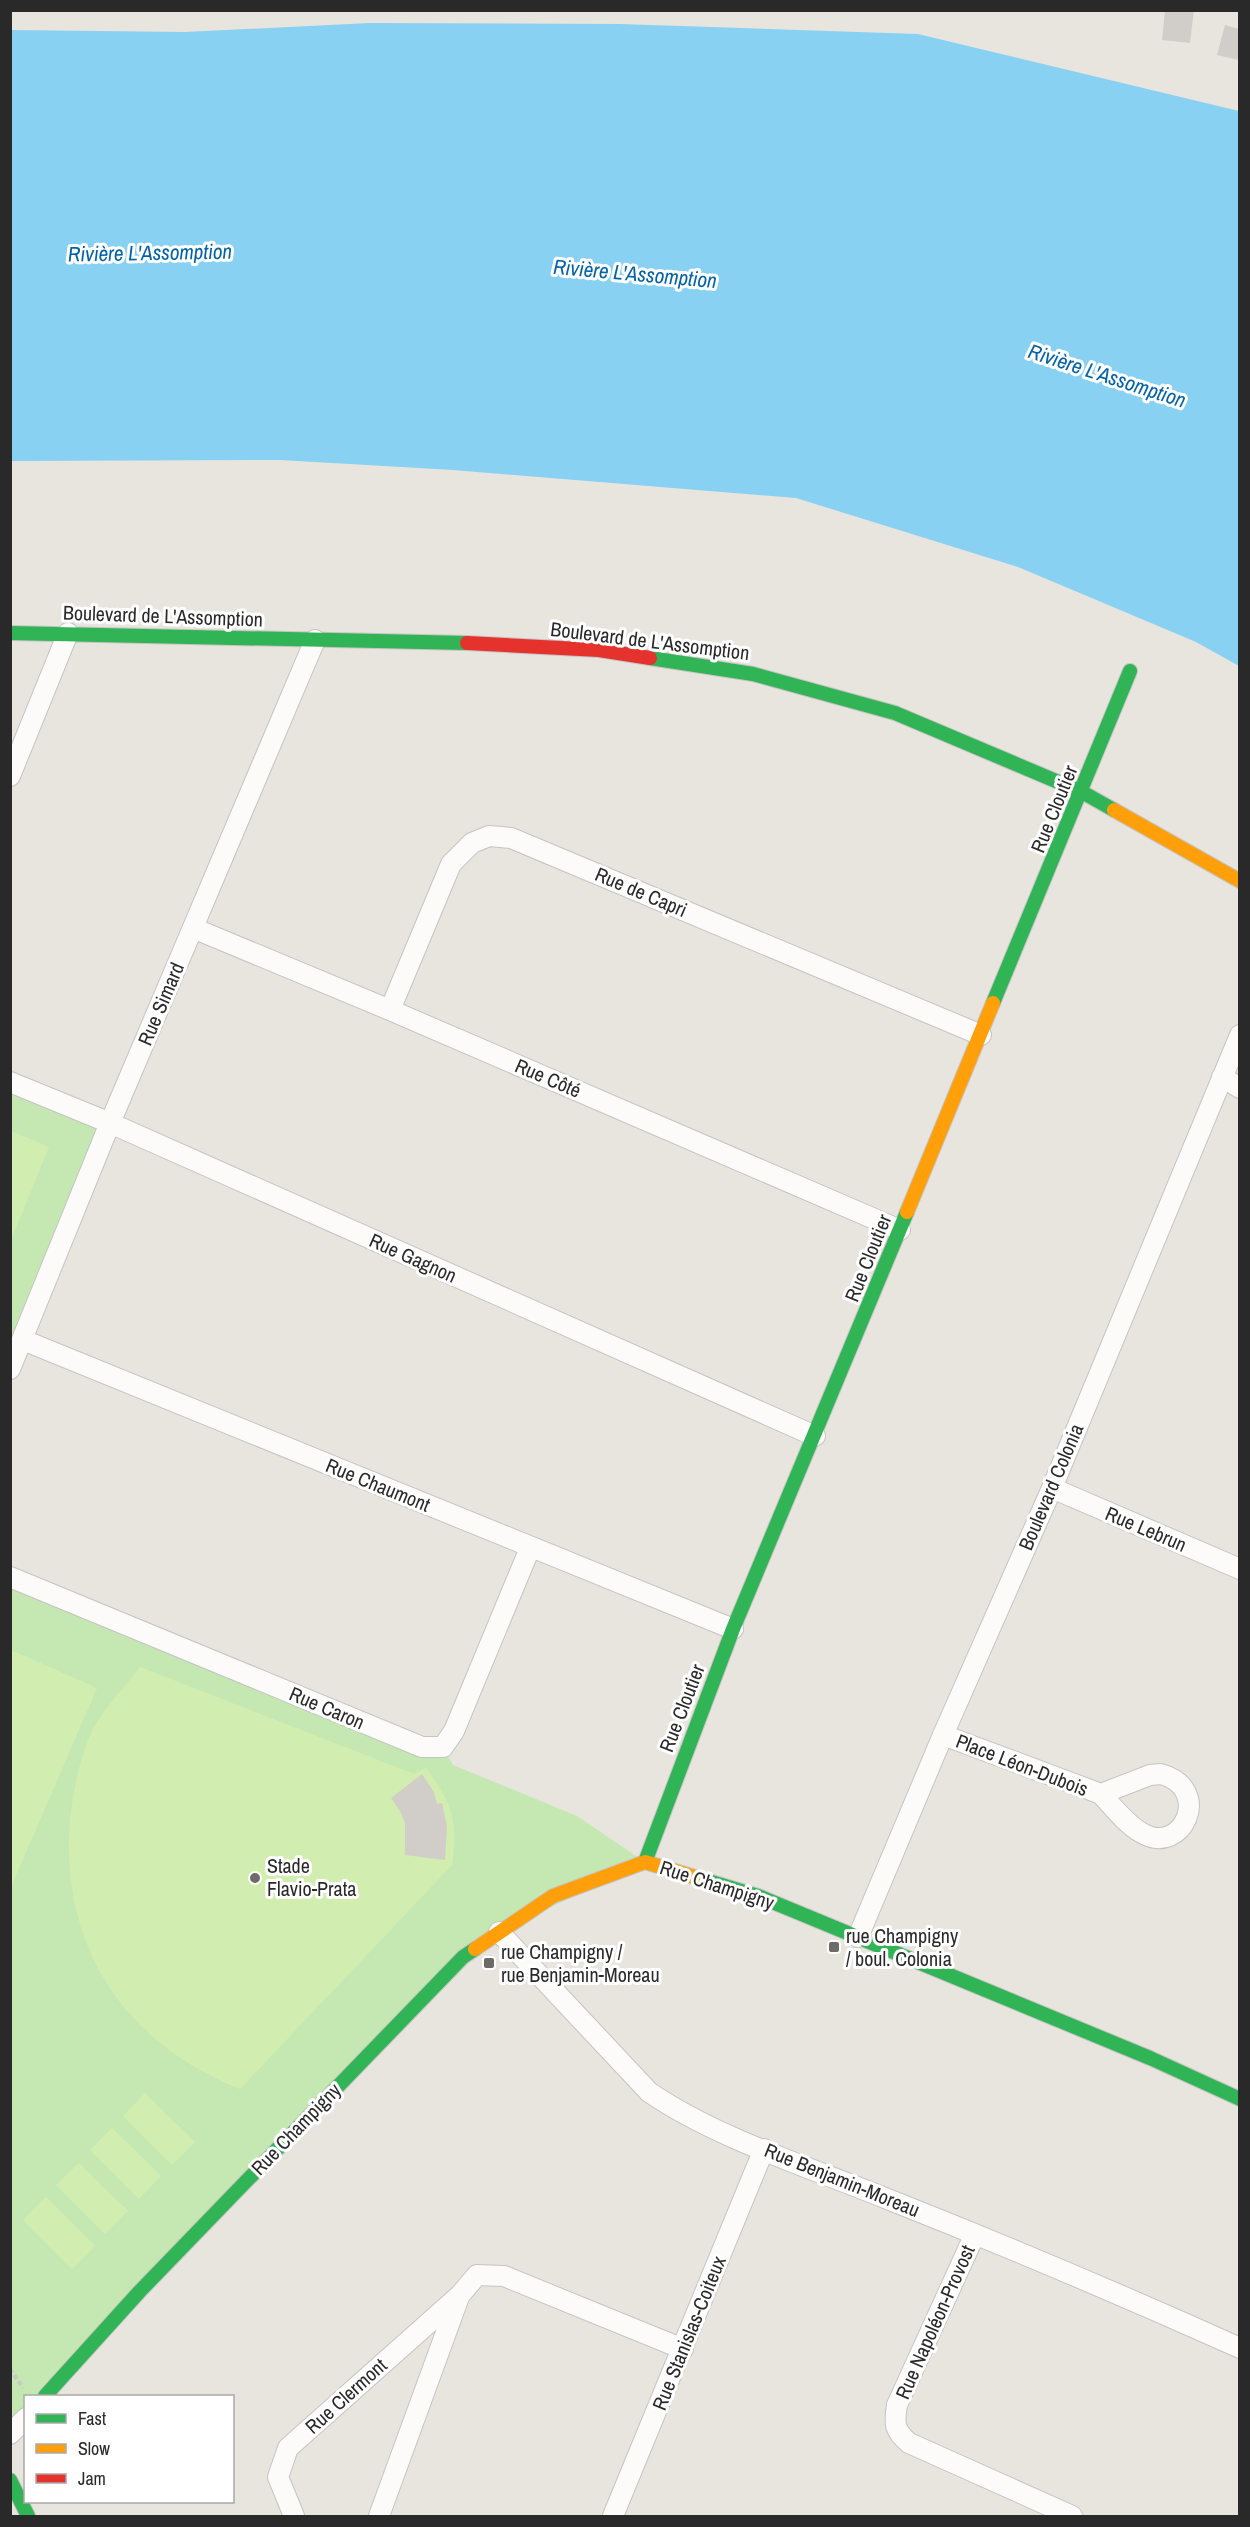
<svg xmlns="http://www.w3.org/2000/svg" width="1250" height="2527" viewBox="0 0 1250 2527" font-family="'Archivo Narrow',sans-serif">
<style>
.green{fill:#c5e8b3}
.pitch{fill:#d2edb0}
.water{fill:#89d1f3}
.building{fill:#d1cec9}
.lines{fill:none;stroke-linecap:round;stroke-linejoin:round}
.street-casing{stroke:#c5c4c4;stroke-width:22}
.fast-casing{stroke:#c5c4c4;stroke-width:16}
.slow-casing{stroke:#c5c4c4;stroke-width:16}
.jam-casing{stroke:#c5c4c4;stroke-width:16}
.path{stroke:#c8c7c6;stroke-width:4;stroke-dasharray:4.5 3;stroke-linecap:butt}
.street{stroke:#fcfbfa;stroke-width:20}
.fast{stroke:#30b455;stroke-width:14}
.slow{stroke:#ff9f0a;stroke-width:14}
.jam{stroke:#e5322d;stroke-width:14}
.poi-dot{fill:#6c6b68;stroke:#fff;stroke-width:2}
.labels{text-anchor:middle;stroke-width:6;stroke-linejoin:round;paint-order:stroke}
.street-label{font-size:20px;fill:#292929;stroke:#fff}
.poi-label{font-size:20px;fill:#292929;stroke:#fff;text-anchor:start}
.water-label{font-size:21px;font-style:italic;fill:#0063a7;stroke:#fff}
</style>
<rect width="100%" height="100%" fill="#e8e5de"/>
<path class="green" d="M11 1082 110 1123 11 1369Z
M11 1577 443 1747 453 1765 577 1816 645 1862 499 1932 47 2396H26L25 2419 11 2435Z"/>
<path class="pitch" d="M11 1131 49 1147 11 1240Z
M11 1650 97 1688 11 1887Z
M140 1667 414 1774 426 1768C453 1805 458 1819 452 1865L240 2089C124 2043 60 1946 70 1821 73 1792 80 1755 93 1729 105 1707 125 1687 140 1667Z
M145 2093 195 2142 172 2165 123 2116Z
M112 2128 161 2176 139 2199 90 2150Z
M79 2163 128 2211 105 2234 56 2185Z
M46 2197 95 2246 72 2269 23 2220Z"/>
<path class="water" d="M369 23 620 24 918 34 1239 111V666L1196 642 1018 567 796 498 453 470 280 460 11 461V30L185 32Z"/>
<path class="building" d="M1165 10H1194L1190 43 1162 40Z
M1225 25 1239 29V60L1217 55Z
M422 1774 434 1792 437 1804 442 1803 447 1826 445 1860 405 1855V1823L400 1811 391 1798Z"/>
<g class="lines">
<defs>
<path id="street" d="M10 776 68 633
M193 928 390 1010 900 1230
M390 1010 451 864 472 843 489 836 511 838 981 1035
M1222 1077 1240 1088
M10 1082 110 1123 815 1436
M23 1340 733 1629
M10 1369 110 1123 315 640
M1052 1488 1240 1569
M10 1577 422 1747H443L454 1731 530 1548
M943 1735 1101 1794
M1161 1774C1214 1789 1182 1857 1142 1833 1127 1825 1113 1807 1101 1794L1150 1775Z
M499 1932 649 2092C716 2138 809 2167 885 2198 1004 2245 1122 2295 1240 2348
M858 1937 943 1735 1052 1488 1240 1035
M975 2234 897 2405C894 2424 894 2430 909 2443L1072 2516
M10 2434 26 2418
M294 2516 278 2477 288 2448 460 2295 477 2275 504 2276 683 2349
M379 2516 459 2297
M613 2516 764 2149"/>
<path id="fast" d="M10 633 467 643
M650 658 753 674 895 713 1082 792 1114 810
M993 1003 1130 671
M645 1862 733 1629 907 1212
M698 1878 758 1896 1150 2058 1240 2099
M45 2396 140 2291 463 1957 475 1949
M10 2480 28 2516"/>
<path id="slow" d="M1114 810 1240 881
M907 1212 993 1003
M475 1949 553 1896 645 1862 698 1878"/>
<path id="jam" d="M467 643 599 650 650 658"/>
</defs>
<use href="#street" class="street-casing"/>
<use href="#fast" class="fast-casing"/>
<use href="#slow" class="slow-casing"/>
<use href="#jam" class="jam-casing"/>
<path class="path" d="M10 2369 23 2388"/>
<use href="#street" class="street"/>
<use href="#fast" class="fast"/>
<use href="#slow" class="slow"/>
<use href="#jam" class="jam"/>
</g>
<g class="poi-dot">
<circle cx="255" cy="1878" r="6"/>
<rect x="828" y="1941" width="12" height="12" rx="3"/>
<rect x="483" y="1957" width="12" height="12" rx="3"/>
</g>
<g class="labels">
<g class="street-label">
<text transform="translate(163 616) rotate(2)" y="7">Boulevard de L'Assomption</text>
<text transform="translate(650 641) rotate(7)" y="7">Boulevard de L'Assomption</text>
<text transform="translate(1054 809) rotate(-68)" y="7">Rue Cloutier</text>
<text transform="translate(641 892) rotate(23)" y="7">Rue de Capri</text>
<text transform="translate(161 1004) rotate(-67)" y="7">Rue Simard</text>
<text transform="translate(548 1078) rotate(23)" y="7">Rue Côté</text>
<text transform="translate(413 1258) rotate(24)" y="7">Rue Gagnon</text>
<text transform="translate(868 1258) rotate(-68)" y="7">Rue Cloutier</text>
<text transform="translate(378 1485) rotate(22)" y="7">Rue Chaumont</text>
<text transform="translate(1051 1487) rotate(-67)" y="7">Boulevard Colonia</text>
<text transform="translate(1146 1529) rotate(23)" y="7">Rue Lebrun</text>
<text transform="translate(327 1708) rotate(23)" y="7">Rue Caron</text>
<text transform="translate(682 1708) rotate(-69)" y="7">Rue Cloutier</text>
<text transform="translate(1022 1765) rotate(21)" y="7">Place Léon-Dubois</text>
<text transform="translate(717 1885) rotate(18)" y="7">Rue Champigny</text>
<text transform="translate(296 2129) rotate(-46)" y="7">Rue Champigny</text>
<text transform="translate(842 2180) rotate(22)" y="7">Rue Benjamin-Moreau</text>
<text transform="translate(935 2322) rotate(-66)" y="7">Rue Napoléon-Provost</text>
<text transform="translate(689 2333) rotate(-68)" y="7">Rue Stanislas-Coiteux</text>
<text transform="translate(346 2396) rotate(-42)" y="7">Rue Clermont</text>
</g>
<g class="poi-label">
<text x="267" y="1873">Stade<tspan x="267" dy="23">Flavio-Prata</tspan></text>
<text x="846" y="1943">rue Champigny<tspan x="846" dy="23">/ boul. Colonia</tspan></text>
<text x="501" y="1959">rue Champigny /<tspan x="501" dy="23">rue Benjamin-Moreau</tspan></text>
</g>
<g class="water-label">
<text transform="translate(150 253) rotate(-1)" y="7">Rivière L'Assomption</text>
<text transform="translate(635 274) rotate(5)" y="7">Rivière L'Assomption</text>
<text transform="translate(1107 376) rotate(18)" y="7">Rivière L'Assomption</text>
</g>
</g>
<rect width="1250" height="2527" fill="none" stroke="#292929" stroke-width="24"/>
<rect x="24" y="2395" width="210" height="108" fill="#ffffff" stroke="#a9a9a9" stroke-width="1.5"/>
<rect x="36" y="2414" width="30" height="9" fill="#30b455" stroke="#a9a9a9" stroke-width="1.5"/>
<text x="78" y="2425" font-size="18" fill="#292929">Fast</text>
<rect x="36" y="2444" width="30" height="9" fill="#ff9f0a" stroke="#a9a9a9" stroke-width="1.5"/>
<text x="78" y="2455" font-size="18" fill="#292929">Slow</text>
<rect x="36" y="2474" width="30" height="9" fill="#e5322d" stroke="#a9a9a9" stroke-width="1.5"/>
<text x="78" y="2485" font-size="18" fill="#292929">Jam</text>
</svg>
